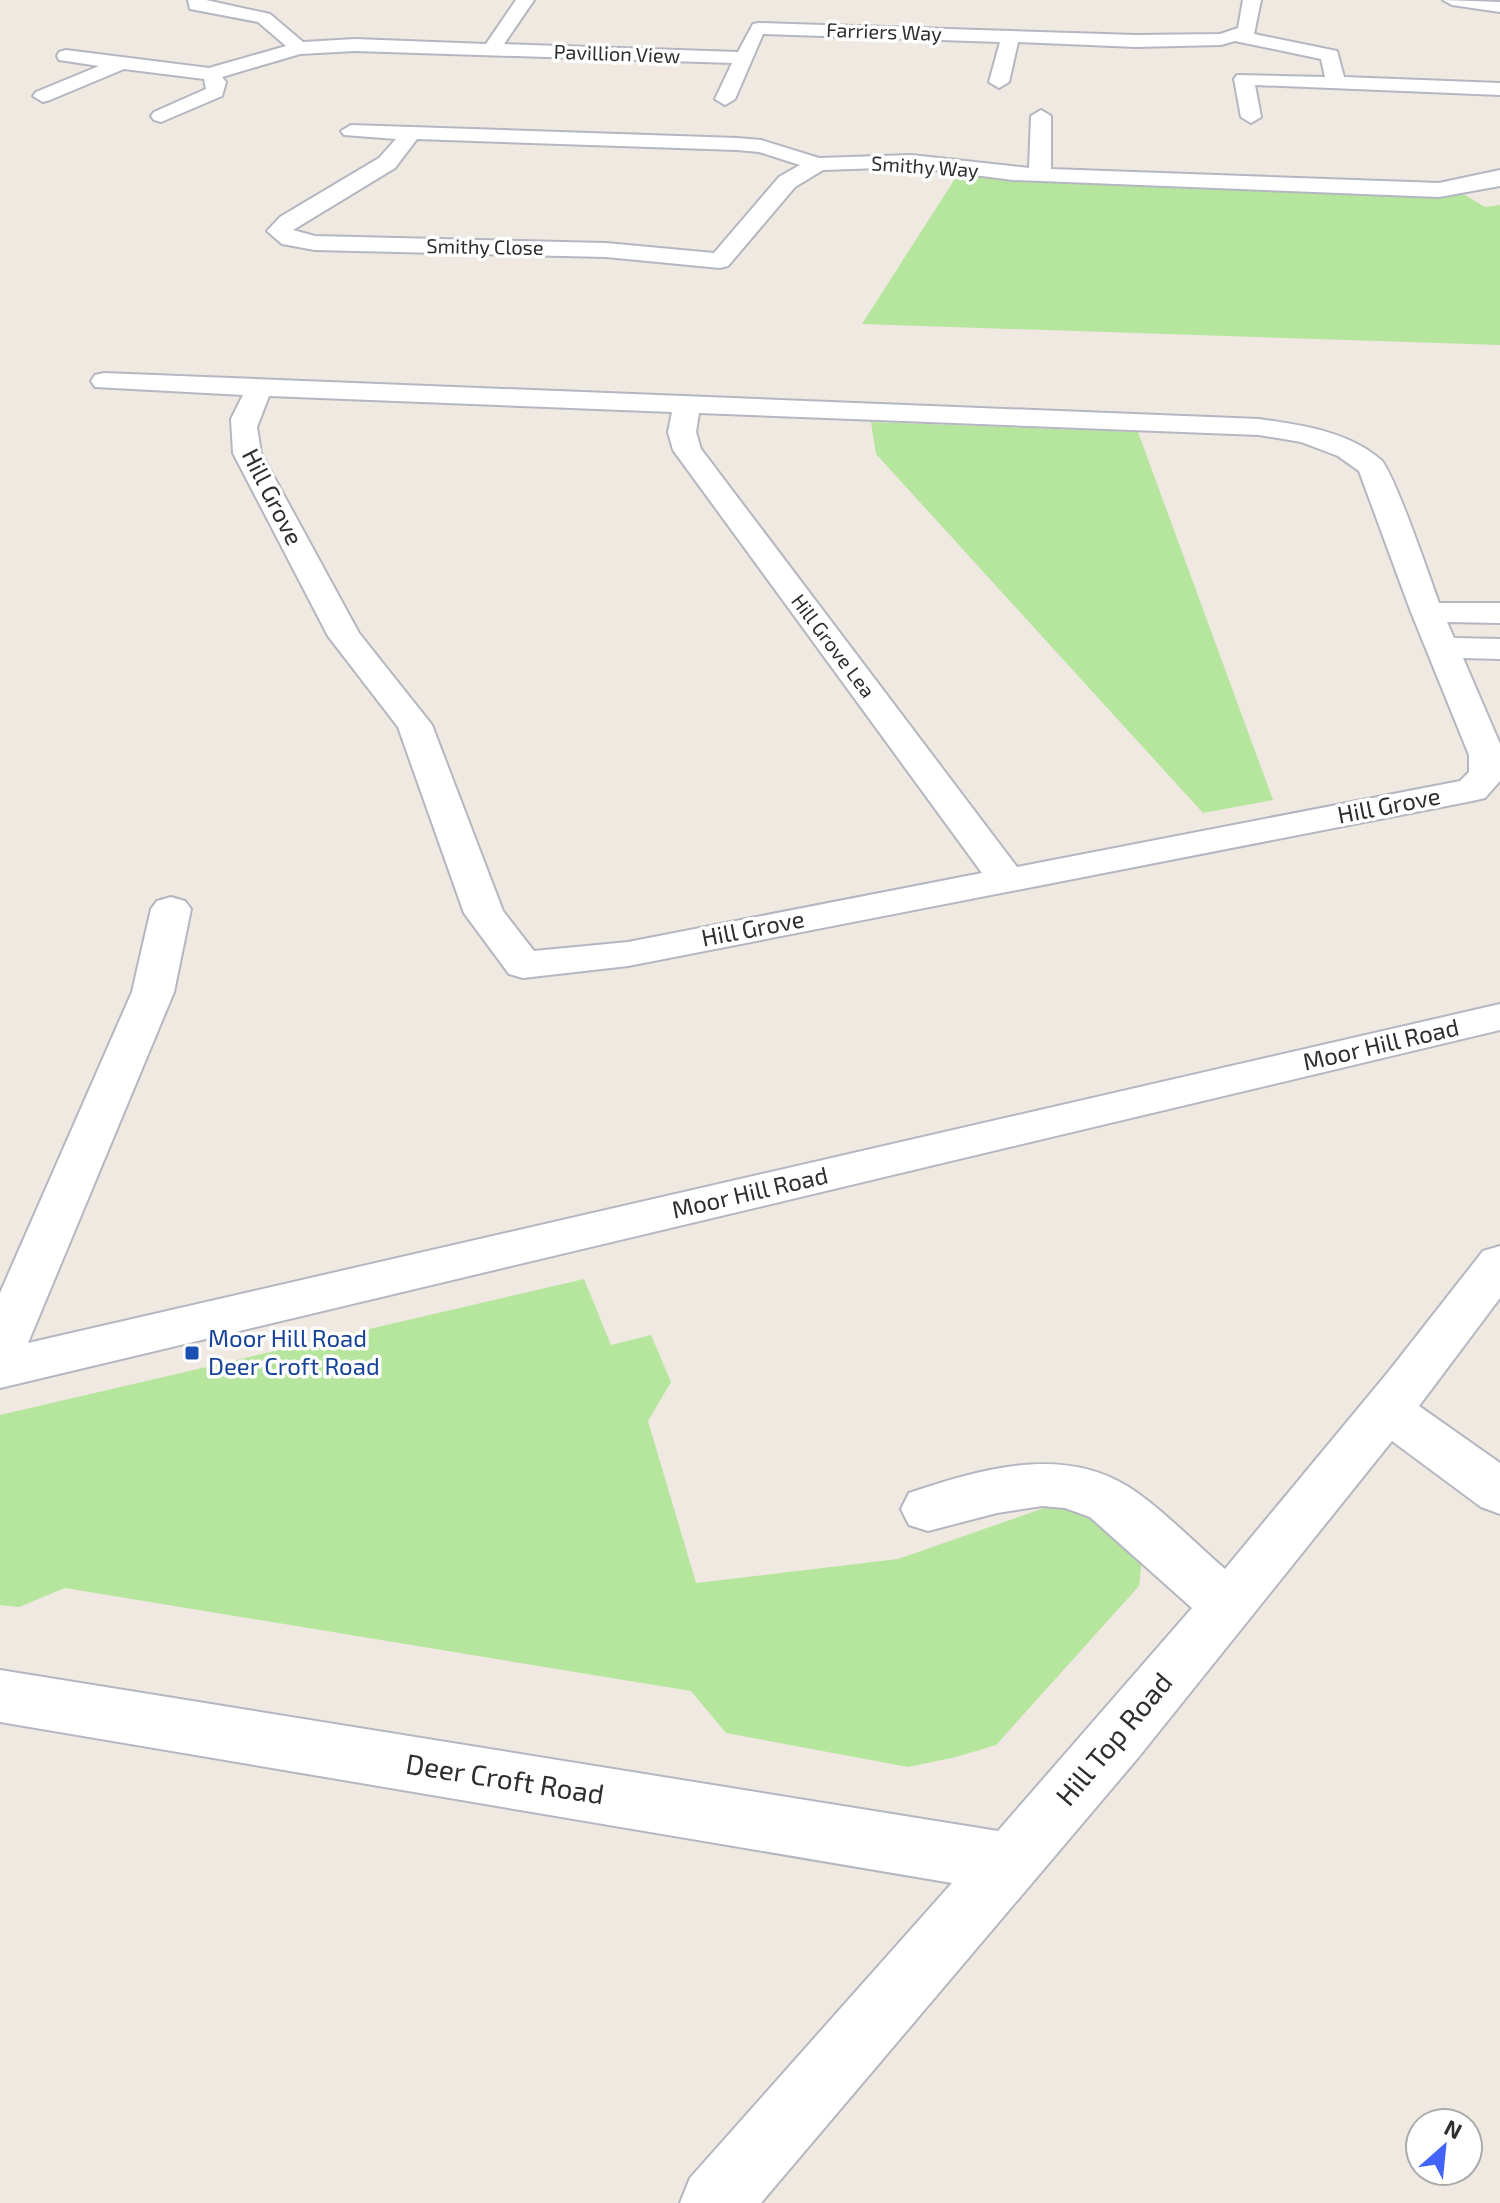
<svg xmlns="http://www.w3.org/2000/svg" width="1500" height="2203" viewBox="0 0 1500 2203" font-family="'Exo 2',sans-serif">
<style>
.green{fill:#b6e59e}
.lines{fill:none;stroke-linecap:round;stroke-linejoin:round}
.minor-casing{stroke:#b4b7c1;stroke-width:4}
.minor{fill:#fff;fill-rule:evenodd}
.transit-dot{fill:#1a4fb4;stroke:#fff;stroke-width:3}
.labels{text-anchor:middle;stroke-width:7;stroke-linejoin:round;paint-order:stroke}
.far-street-label{font-size:20px;fill:#2e2e2e;stroke:#fff}
.street-label{font-size:24px;fill:#2e2e2e;stroke:#fff}
.transit-label{font-size:24px;fill:#164399;stroke:#fff;text-anchor:start}
.near-street-label{font-size:28px;fill:#2e2e2e;stroke:#fff}
</style>
<rect width="100%" height="100%" fill="#efe9e1"/>
<path class="green" d="M958 174 1007 179 1465 195 1485 207 1500 205V345L862 324Z
M871 422 1138 432 1273 800 1203 813 876 454Z
M584 1279 611 1345 651 1335 671 1382 648 1421 696 1583 898 1559 1050 1506H1078L1142 1560 1139 1586 996 1745 956 1757 908 1767 726 1733 691 1691 65 1588 19 1607 0 1605V1415Z"/>
<g class="lines">
<defs>
<path id="minor" d="M188 0H206L270 14 303 42 355 39 486 44 516 0H534L504 44 738 52 753 24 759 23 1136 35 1220 34 1238 28 1243 0H1261L1254 34 1337 51 1344 77 1500 83V95L1255 85 1261 117 1251 123 1241 117 1234 79 1237 75 1325 77 1321 59 1235 41 1221 45 1136 47 1018 42 1009 82 999 88 989 82 1000 42 763 34 735 99 725 105 715 99 732 63 355 51 300 54 222 77 226 82 222 96 161 122 154 120 151 116 154 112 206 89 204 79 124 69 50 100 43 102 33 96 36 92 99 66 59 60 57 56 59 52 66 50 209 68 286 46 258 22 190 9Z
M1443 0 1500 2V12L1452 5Z
M1041 110 1051 116V169L1439 183 1500 170V186L1439 197 1013 180 911 167 823 170 795 187 728 266 720 268 606 257 315 250 282 244 267 231 280 217 379 158 396 139 344 135 341 131 351 125 737 138 761 140 819 158 911 155 1029 168 1031 116ZM417 139 737 150 759 152 800 165 779 177 714 253 606 243 315 236 293 230 395 168Z
M104 373 1259 419C1300 425 1348 431 1381 460 1394 472 1430 578 1439 603H1500V623L1447 622 1454 638 1500 639V659L1463 658 1500 744V781L1485 798 1472 801 628 966 523 978 509 974 464 913 398 727 328 636 233 453 231 419 243 395 95 387 91 381 95 375ZM269 396 672 412 668 432 673 450 982 873 628 942 534 951 503 911 432 725 359 633 261 453 257 427ZM699 413 1259 435 1301 442 1338 456 1359 471 1411 612 1469 755V772L1460 781 1017 867 701 449 696 432Z
M171 897 185 901 191 909 174 992 28 1343 1500 1004V1030L0 1388V1293L132 992 151 909 157 901Z
M1500 1246V1298L1419 1406 1500 1463V1514L1481 1507 1392 1441 1137 1759 761 2203H680L690 2178 952 1883 0 1722V1670L998 1831 1192 1608 1090 1517 1065 1508 1042 1506 997 1513 928 1531 909 1525 901 1509 909 1493C978 1470 1060 1445 1127 1486 1158 1505 1197 1545 1225 1569L1389 1371 1483 1251Z"/>
</defs>
<use href="#minor" class="minor-casing"/>
<use href="#minor" class="minor"/>
</g>
<rect class="transit-dot" x="184" y="1345" width="16" height="16" rx="4"/>
<g class="labels">
<g class="far-street-label">
<text transform="translate(884 32) rotate(2)" y="7">Farriers Way</text>
<text transform="translate(617 54) rotate(2)" y="7">Pavillion View</text>
<text transform="translate(925 167) rotate(4)" y="7">Smithy Way</text>
<text transform="translate(485 247) rotate(1)" y="7">Smithy Close</text>
<text transform="translate(833 646) rotate(53)" y="7">Hill Grove Lea</text>
</g>
<g class="street-label">
<text transform="translate(272 497) rotate(63)" y="8">Hill Grove</text>
<text transform="translate(1389 806) rotate(-11)" y="8">Hill Grove</text>
<text transform="translate(753 929) rotate(-11)" y="8">Hill Grove</text>
<text transform="translate(1381 1045) rotate(-13)" y="8">Moor Hill Road</text>
<text transform="translate(750 1193) rotate(-13)" y="8">Moor Hill Road</text>
</g>
<g class="transit-label">
<text x="208" y="1347">Moor Hill Road<tspan x="208" dy="28">Deer Croft Road</tspan></text>
</g>
<g class="near-street-label">
<text transform="translate(1114 1739) rotate(-50)" y="10">Hill Top Road</text>
<text transform="translate(505 1779) rotate(9)" y="10">Deer Croft Road</text>
</g>
</g>
<g transform="translate(1444 2147) rotate(27)"><circle r="38" fill="#ffffff" stroke="#ababab" stroke-width="2"/>
<path d="M0-6L14 30L0 20L-14 30Z" fill="#4264fb"/>
<text y="-12" font-size="22" font-weight="bold" text-anchor="middle" fill="#2e2e2e">N</text>
</g>
</svg>
